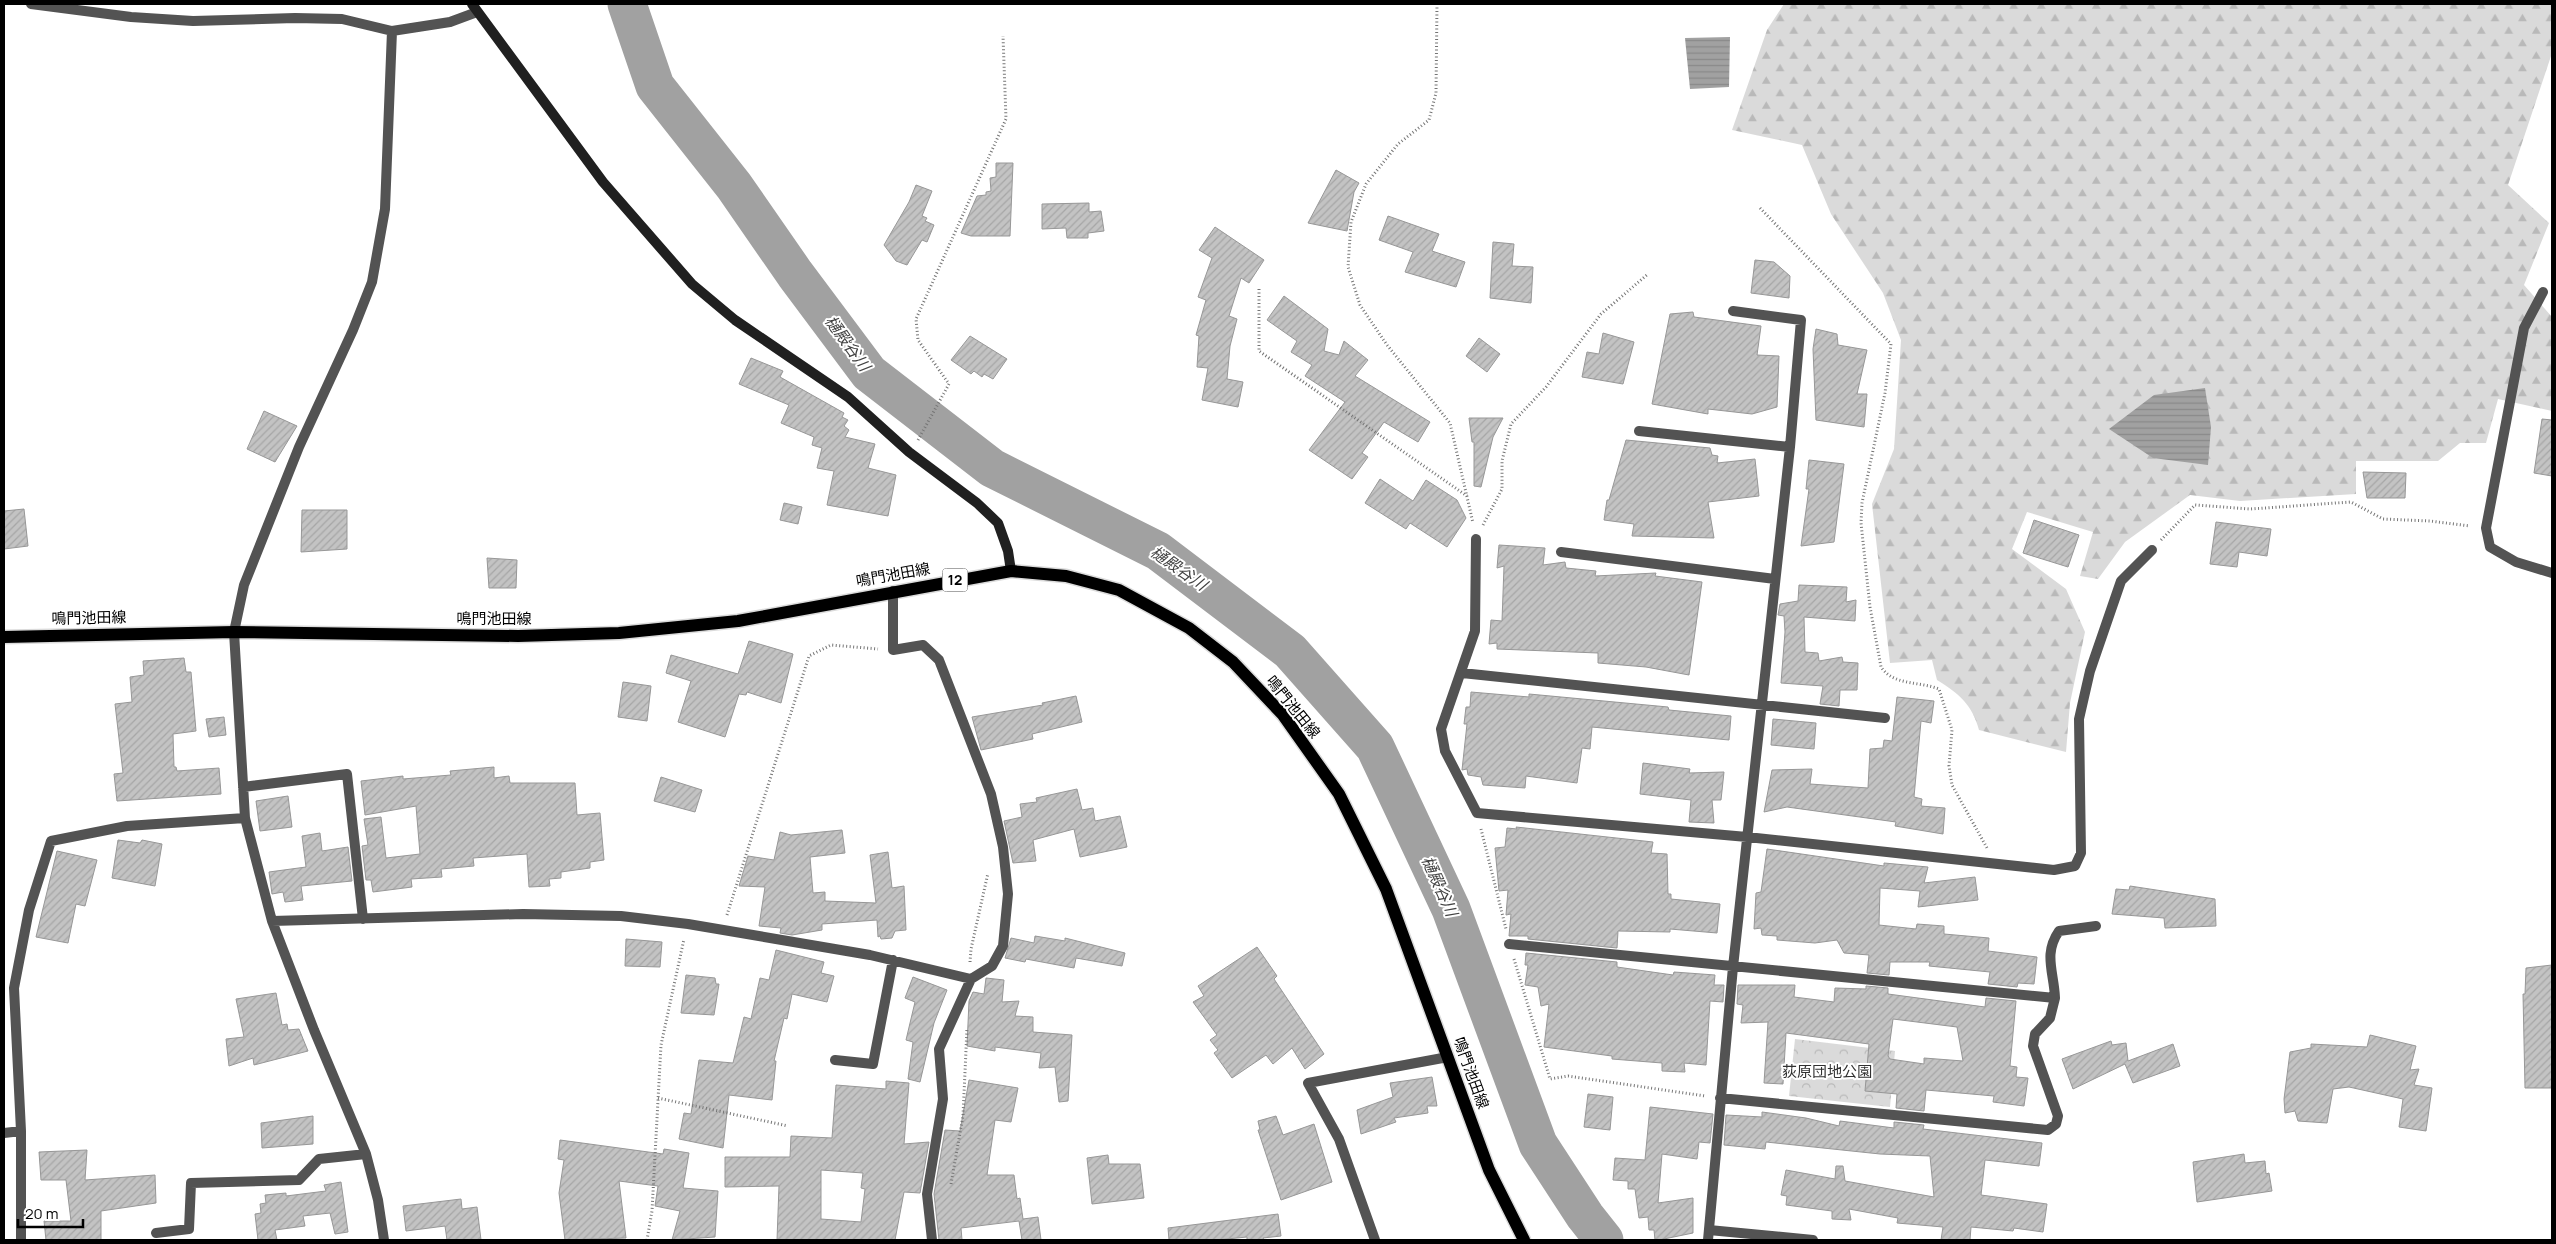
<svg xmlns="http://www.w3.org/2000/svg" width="2556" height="1244" viewBox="0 0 2556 1244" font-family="Manrope,'Noto Sans JP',sans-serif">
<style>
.forest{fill:url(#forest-firs)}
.park{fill:url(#park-crowns)}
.water{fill:url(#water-rules)}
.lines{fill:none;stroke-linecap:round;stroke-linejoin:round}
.river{stroke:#a1a1a1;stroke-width:39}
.building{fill:url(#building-hatch);stroke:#979797;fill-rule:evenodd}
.primary-casing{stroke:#dbdbdb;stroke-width:15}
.path{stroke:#757575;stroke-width:3;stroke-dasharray:1 2.5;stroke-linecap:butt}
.street{stroke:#535353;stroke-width:10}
.secondary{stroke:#202020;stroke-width:10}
.primary{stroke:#000;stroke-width:12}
.labels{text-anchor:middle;stroke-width:4;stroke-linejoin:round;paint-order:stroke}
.shield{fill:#fff;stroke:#4c4c4c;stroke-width:1}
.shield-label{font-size:14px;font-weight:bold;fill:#000}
.street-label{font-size:15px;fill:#000;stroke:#fff}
.park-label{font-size:15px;fill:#313131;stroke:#fff}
.water-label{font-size:16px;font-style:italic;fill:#424242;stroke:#fff}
</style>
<defs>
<pattern id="forest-firs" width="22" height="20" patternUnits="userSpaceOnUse" patternTransform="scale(1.25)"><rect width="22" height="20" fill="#dadada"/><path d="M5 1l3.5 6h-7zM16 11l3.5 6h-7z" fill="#b9b9b9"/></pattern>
<pattern id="park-crowns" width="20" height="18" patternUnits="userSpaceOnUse" patternTransform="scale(1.25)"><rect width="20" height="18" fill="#dadada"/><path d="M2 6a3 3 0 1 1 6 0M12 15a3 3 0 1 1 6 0" fill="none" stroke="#b9b9b9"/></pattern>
<pattern id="water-rules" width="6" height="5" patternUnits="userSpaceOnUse" patternTransform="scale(1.25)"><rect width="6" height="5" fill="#a1a1a1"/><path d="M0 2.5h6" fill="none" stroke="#898989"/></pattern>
<pattern id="building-hatch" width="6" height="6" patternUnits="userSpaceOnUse" patternTransform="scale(1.25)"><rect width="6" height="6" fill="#c3c3c3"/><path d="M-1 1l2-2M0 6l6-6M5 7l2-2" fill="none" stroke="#a6a6a6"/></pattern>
</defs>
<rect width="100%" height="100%" fill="#fff"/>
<path class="forest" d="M1784 4H2552V53L2508 185 2549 223 2524 285 2552 317V411L2498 399 2486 443H2460L2438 461H2356V494L2240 501 2190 495 2125 542 2098 579 2080 576 2093 532 2027 512 2012 549 2066 589 2085 632 2070 703 2066 752 1979 730C1972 704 1959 694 1937 680L1932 660 1890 663 1872 504 1894 449 1901 340 1883 293 1831 214 1802 145 1732 130 1767 30Z"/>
<path class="park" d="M1795 1039 1895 1051 1890 1107 1789 1096Z"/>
<path class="water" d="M1730 37 1729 87 1690 89 1685 38Z
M2205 388 2211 427 2208 465 2153 458 2109 429 2154 395Z"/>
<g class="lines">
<path class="river" d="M627 4 655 86 734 186 795 274 869 373 992 468 1158 551 1290 651 1375 747 1451 909 1538 1144 1585 1216 1604 1240"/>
</g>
<path class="building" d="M996 163H1013L1010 236H971L961 233 977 196 986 195V192L991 191 990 178 996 177Z
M1336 170 1359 183 1354 192 1347 231 1308 223Z
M916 185 932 191 922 216 927 218 925 221 934 225 927 242 922 240 907 265 896 261 884 245 909 202Z
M1089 203V212L1101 211 1104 231 1088 233V238H1067L1066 228 1042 229V204Z
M1388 216 1439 234 1432 251 1465 262 1456 287 1405 272 1413 252 1379 240Z
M1215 227 1264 260 1249 283 1241 278 1229 316 1237 319 1230 346 1227 379 1243 382 1238 407 1202 400 1208 368 1197 367 1199 336 1196 335 1206 300 1198 297 1212 258 1199 250Z
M1493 242 1514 244 1512 266 1533 267 1531 303 1490 298Z
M1755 260 1774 262 1790 276 1789 298 1751 293Z
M1284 296 1328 329 1324 351 1339 355 1344 341 1368 360 1355 376 1430 422 1418 442 1384 422 1362 453 1368 457 1352 479 1309 450 1345 402 1305 376 1312 365 1291 352 1297 341 1267 320Z
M1693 312 1694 317 1761 326 1757 355 1779 356 1777 407 1752 414 1708 409V414L1652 404 1670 314Z
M1816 329 1837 334 1838 345 1867 350 1857 394H1867L1864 427 1816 420 1813 349Z
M1603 333 1634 342 1623 384 1582 377 1587 352 1599 354Z
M970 336 1007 359 993 379 984 374 982 377 974 371 971 374 951 360Z
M1479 338 1500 354 1487 372 1466 356Z
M751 358 783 371 780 377 844 413 842 417 848 420 844 426 849 430 845 437 875 444 868 468 896 475 888 516 827 505 834 471 817 468 822 448 812 445 814 437 781 423 789 405 739 384Z
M264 411 297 426 275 462 247 449Z
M1469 418H1503L1493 437 1481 487 1474 486V442H1472Z
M2542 419 2552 420V476L2534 473Z
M1626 440 1710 448 1712 455 1718 456 1717 463 1755 459 1759 496 1708 502 1714 538 1632 536 1634 524 1604 520 1607 500H1609Z
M1809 460 1844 464 1834 542 1801 546 1809 489H1806Z
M2363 472 2406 473 2405 498H2367Z
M1380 479 1413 501 1426 480 1457 500 1466 518 1447 547 1410 523 1406 529 1365 503Z
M784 503 802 507 798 524 780 520Z
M24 509 28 546 4 549V511Z
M302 510H347V549L301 552Z
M2034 520 2079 535 2068 567 2023 553Z
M2216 522 2271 529 2267 556 2239 552 2237 567 2210 564Z
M1499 545 1545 548 1543 565 1565 562 1566 568 1596 571 1595 576 1656 573 1655 576 1702 582 1689 675 1646 667 1598 663V653L1497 649V643L1489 644 1491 620 1502 621 1504 566 1497 568Z
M487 558 517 560 516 588H489Z
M1799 585 1847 587 1846 602 1856 600 1855 621 1804 617 1805 652 1818 653 1819 661 1842 657 1843 662 1858 663 1857 690H1840L1839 706 1820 704 1823 686 1781 683 1785 632 1784 616 1778 615 1780 604 1798 601Z
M749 641 793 654 781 703 747 692 746 695 739 694 725 737 678 722 691 681 666 673 671 655 738 674Z
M184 658 186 672H191L196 731 173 734 174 767H176L177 771 219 768 221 794 117 801 114 774 123 773 115 704 132 702 130 677 144 675 143 661Z
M623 682 651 686 647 721 618 717Z
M1471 692 1529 697V694L1668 707 1669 710 1731 716 1729 740 1592 727 1590 749 1582 748 1577 783 1526 776 1525 788 1483 785 1481 777 1468 775 1467 769 1462 770 1467 724H1464L1466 707H1470Z
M1076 696 1082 722 1032 734 1033 739 981 750 972 717 1043 705 1042 703Z
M1897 697 1934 701 1931 723 1921 721 1914 797 1922 799 1921 806 1945 808 1943 834 1895 826 1896 822 1787 807 1764 812 1772 770 1812 769 1810 784 1868 788 1870 749 1883 748 1884 740 1892 741Z
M224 717 226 735 209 737 206 719Z
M1773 719 1816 723 1814 749 1771 745Z
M1643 763 1690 769 1689 773 1724 772 1721 800H1712L1714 823 1689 822 1691 800 1640 794Z
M494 767V778L509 776 510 783H575L577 815 600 813 604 860 590 862V868L561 872V878L549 879 550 886 529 887 527 854 473 858 474 866 441 869 442 877 411 879 412 887 373 892 371 880H366L362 846 368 845 364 819 381 817 386 858 420 854 416 806 365 815 361 781 403 776V779L451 775 450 771Z
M661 777 702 790 695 812 654 801Z
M1077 789 1082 810 1093 808 1095 821 1120 816 1127 847 1080 857 1074 829 1033 840 1036 861 1013 863 1004 821 1022 817 1020 804 1037 802 1036 798Z
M288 796 292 827 260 831 256 801Z
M1516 827 1653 842 1651 853 1667 854 1668 894H1671V899L1720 904 1717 933 1670 929V932L1618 931 1617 948 1528 939V936H1509L1511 914 1506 915 1508 890 1499 891 1495 848 1505 847 1507 828 1517 829Z
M842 830 845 853 810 857 813 893 825 892V901L876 903 870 855 888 852 892 888 904 886 906 930 895 931 892 938 881 939 880 936 878 937 877 920 822 924V930L792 935 780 933 781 928 759 926 765 887 739 886 748 856 774 860 780 832 791 835Z
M320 833 322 851 348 847 352 881 301 886 303 900 285 902 283 892 272 894 269 872 306 867 302 836Z
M118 840 140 843 142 840 162 844 155 886 112 878Z
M1767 849 1884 866V863L1928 867 1924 883 1975 877 1978 900 1918 907 1920 891 1880 888 1879 925 1916 929 1917 924 1944 926V934L1989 938 1988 951 2037 957 2034 984 2018 983 2017 987 1988 984 1990 972 1929 966 1930 962H1890L1889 975 1867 973 1869 955 1844 953 1837 940 1815 943 1777 940V936L1762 935 1761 928 1754 929 1756 893 1761 892Z
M57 851 97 860 85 906 76 904 68 943 36 937Z
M2130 886 2215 899 2216 926 2165 928 2164 918 2112 914 2116 889 2129 890Z
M1035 936 1065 941V938L1125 953 1122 966 1076 958 1074 968 1026 959 1025 962 1005 958 1011 938 1034 943Z
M626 939 662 942 660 967 625 966Z
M1257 947 1277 976 1274 979 1324 1054 1305 1069 1292 1048 1273 1064 1266 1055 1232 1078 1214 1053 1218 1050 1210 1040 1217 1035 1193 1002 1204 996 1198 986Z
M776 950 824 962 821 973 834 976 827 1002 792 994 787 1019 784 1018 774 1061H776L772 1100 729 1095 723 1148 679 1139 684 1113 691 1114 699 1060 733 1063 744 1017 751 1019 760 978 769 980Z
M1526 953 1617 962V967L1673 975 1674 972 1715 975 1714 985H1724L1723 1002 1710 1001 1706 1065 1684 1063 1685 1072 1662 1071V1063L1612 1059V1056L1544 1047 1549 1004 1541 1006 1538 987 1525 985 1528 965H1525Z
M2552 965V1088H2525L2523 994H2525L2526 968Z
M686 975 715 978 716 984H719L714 1015 681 1013Z
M913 977 947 990 934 1023 920 1082 908 1079 913 1042 906 1040 915 1002 905 998Z
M986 978 1004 980 1002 1002 1019 1001 1015 1016 1033 1017V1032L1072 1035 1068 1101 1059 1102 1055 1067 1039 1068 1041 1053 995 1047V1051L967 1046 969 1001 973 992 984 994Z
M1738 985H1795L1794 997 1834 1002 1835 988 1866 989V986L1888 988V994L1985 1007 1986 998 2016 1001 2010 1066 2017 1067 2016 1077 2028 1078 2024 1106 1993 1102 1994 1096 1926 1090 1924 1111 1896 1108 1897 1094 1865 1091 1869 1044 1786 1033 1783 1084 1764 1083 1768 1022 1741 1023 1743 1005 1737 1004ZM1893 1019 1957 1027 1963 1061 1924 1058V1064L1890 1059 1888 1056Z
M276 993 282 1025 287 1024 288 1030 299 1029 308 1051 254 1065 253 1058 229 1066 226 1039 244 1037 236 999Z
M2370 1035 2416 1046 2410 1070 2419 1069 2414 1085 2432 1088 2426 1131 2399 1127 2403 1099 2349 1087 2333 1089 2327 1123 2298 1121 2295 1111 2285 1113 2284 1099 2290 1052 2311 1048V1044L2367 1047Z
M2111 1041 2112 1045 2126 1043 2128 1061 2173 1044 2180 1066 2133 1083 2125 1064 2073 1089 2062 1059Z
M1432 1077 1437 1106H1427L1428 1113 1394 1118 1396 1122 1361 1134 1357 1110 1393 1097 1390 1083Z
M969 1080 1018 1088 1011 1122 995 1120 987 1175H1014L1017 1199 1020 1198 1023 1219 1038 1217 1041 1240H1022L1019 1221 961 1228 962 1240H939L934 1194 945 1130 960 1131Z
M886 1081 909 1083 904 1144 929 1142 920 1193 904 1192 895 1240H777L779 1186 725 1187V1157H790L791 1136 832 1138 836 1085 886 1089ZM821 1170 863 1173 861 1188 865 1189 861 1222 821 1219Z
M1588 1094 1613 1097 1610 1130 1584 1127Z
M1650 1107 1713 1114 1710 1143 1699 1142 1697 1159 1662 1154 1658 1203 1693 1198V1233L1659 1240H1655L1654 1230H1649L1648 1217 1639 1218 1635 1189H1628V1181L1613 1180 1615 1158 1645 1160Z
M1762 1112 1806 1118 1839 1126 1840 1121 1894 1128V1122L1924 1125 1923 1129 2042 1143 2039 1166 1985 1160 1981 1195 2047 1204 2043 1232 2014 1228 2013 1231 1971 1227 1970 1240H1941L1943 1227 1897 1223 1898 1218 1849 1209 1851 1220 1832 1219V1211L1786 1205 1787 1196 1781 1195 1786 1170 1835 1179 1836 1166H1843L1845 1181 1934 1197 1930 1156 1880 1154 1766 1142 1765 1149 1724 1145 1726 1115 1762 1117Z
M313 1116V1144L262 1148 261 1123Z
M1276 1116 1283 1135 1314 1124 1332 1182 1281 1200 1258 1130H1260L1258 1121Z
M560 1140 663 1154 664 1149 689 1153 683 1188 718 1191 715 1237 672 1240 680 1211 655 1206 658 1186 619 1181 626 1238 565 1240 559 1193 564 1160 558 1159Z
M87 1150 85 1180 155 1175 156 1203 101 1211V1240H46L44 1221H71L66 1180H41L39 1152Z
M2244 1154 2245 1163 2265 1161 2266 1174 2269 1173 2272 1191 2197 1202 2193 1162Z
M1108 1155 1109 1164H1140L1144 1198 1092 1204 1087 1158Z
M341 1182 348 1232 335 1234 330 1213 303 1216 305 1226 275 1230 277 1240H258L255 1214 261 1213 260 1204 266 1203 265 1195 286 1193V1196L326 1191 324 1185Z
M461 1199 462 1209 477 1207 481 1240H447L445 1226 406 1231 403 1206Z
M1278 1214 1281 1236 1263 1238 1264 1240H1247V1237L1217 1240H1169L1168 1228Z"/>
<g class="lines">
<defs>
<path id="primary" d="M4 637 234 632 518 636 619 633 738 621 1011 571 1066 576 1119 590 1189 628 1233 662 1283 715 1339 794 1386 889 1489 1170 1524 1240"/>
</defs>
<use href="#primary" class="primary-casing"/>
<path class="path" d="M1437 4 1436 93 1429 120 1398 144 1366 184 1351 222 1348 267 1360 305 1387 345 1450 423 1473 523
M1760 208 1891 344 1885 393 1862 503 1861 523 1870 607 1881 667C1894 686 1919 681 1939 689L1952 730 1949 766 1952 785 1987 848
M1259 289V351L1467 496
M918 440 949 384 918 340 916 319 1006 119 1003 36
M1483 525 1502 489V461L1511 424 1546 387 1601 314 1648 274
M2161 540 2195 505 2250 509 2351 502 2383 519 2430 521 2470 526
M1481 829 1506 929
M727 915 809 656 831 645 878 649
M1514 959 1550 1079 1568 1076 1705 1096
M970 962 971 949 988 873
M658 1098 788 1126
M951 1184 963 1116 967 1028
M647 1240 652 1211 661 1045 684 939"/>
<path class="street" d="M31 4 131 17 193 21 295 18 342 19 392 31
M2543 292 2524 328 2486 528 2490 547 2516 562 2552 573
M1639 431 1790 447
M1476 539 1475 631 1441 729 1445 751 1477 813 1747 837 2054 870 2075 866 2081 853 2079 719 2090 671 2121 581 2152 550
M1561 552 1775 579
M893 591V650L923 645 939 660 991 794 1003 847 1008 894 1003 946 992 966 971 979 939 1049 943 1099 927 1194 932 1240
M1462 673 1885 718
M243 787 347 774 363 919
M272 921 523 914 621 916 688 924 870 955 971 979
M1509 944 2055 998C2054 972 2043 954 2059 931L2096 926
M835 1060 873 1064 893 960
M1720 1098 2048 1130 2056 1124 2058 1116 2033 1046 2035 1034 2050 1018 2055 998
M4 1133 21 1131
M1709 1230 1813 1240
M156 1233 189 1229 191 1183 299 1180 319 1159 366 1154
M21 1240V1131L14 988 29 910 51 841 127 826 245 818
M384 1240 378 1200 366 1154 314 1030 272 921 245 818 234 632 244 585 299 447 353 330 372 282 385 209 392 31 450 22 477 12
M1375 1240 1339 1139 1308 1083 1448 1057
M1708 1240 1733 967 1790 447 1801 320 1733 311"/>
<path class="secondary" d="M472 4 603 182 692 284 735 320 848 397 909 452 977 503 998 523 1008 551 1011 571"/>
<use href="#primary" class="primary"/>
</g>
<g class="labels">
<rect class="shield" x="942.5" y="568.5" width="25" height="23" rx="4"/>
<g class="shield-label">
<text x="955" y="585">12</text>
</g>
<g class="street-label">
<text transform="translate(893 575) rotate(-10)" y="5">鳴門池田線</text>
<text transform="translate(89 618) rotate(-1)" y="5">鳴門池田線</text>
<text x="494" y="624">鳴門池田線</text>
<text transform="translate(1293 707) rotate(51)" y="5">鳴門池田線</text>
<text transform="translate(1471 1073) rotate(70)" y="5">鳴門池田線</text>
</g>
<g class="park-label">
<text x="1827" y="1077">荻原団地公園</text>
</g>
<g class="water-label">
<text transform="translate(848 343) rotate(54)" y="6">樋殿谷川</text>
<text transform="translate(1179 568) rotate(35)" y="6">樋殿谷川</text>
<text transform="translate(1440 886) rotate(66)" y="6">樋殿谷川</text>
</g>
</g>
<rect width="2556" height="1244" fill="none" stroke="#000000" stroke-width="10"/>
<path d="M18 1219v8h65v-8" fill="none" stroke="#000000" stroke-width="2.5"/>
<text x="25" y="1219" font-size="15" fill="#000000" stroke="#ffffff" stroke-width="4" paint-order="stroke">20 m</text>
</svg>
